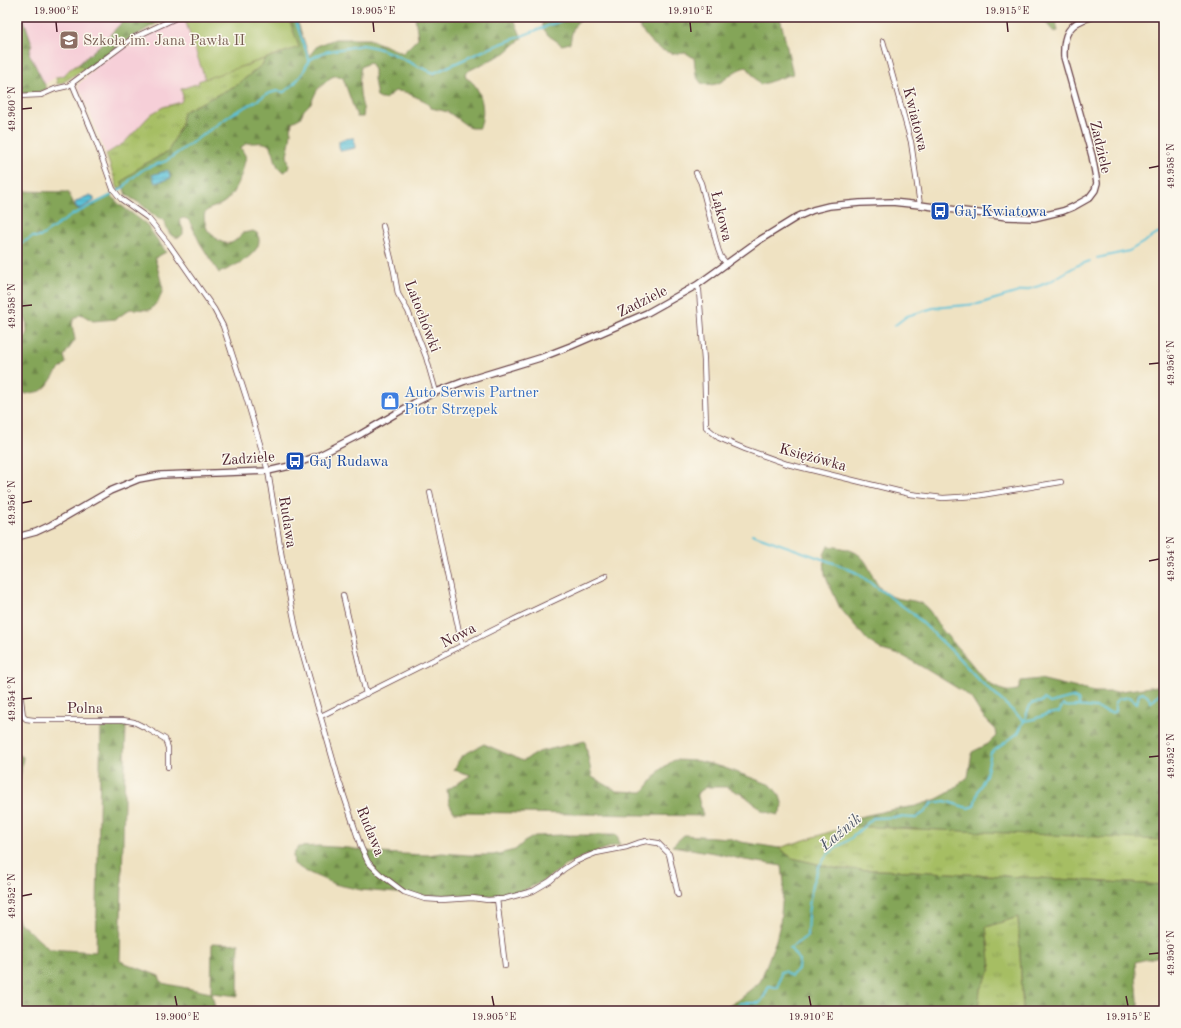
<svg xmlns="http://www.w3.org/2000/svg" width="1181" height="1028" viewBox="0 0 1181 1028" font-family="'Old Standard TT',serif">
<style>
.built{fill:#f6cfd8}
.grass{fill:url(#grass-tufts);stroke:#786e47}
.forest{fill:url(#forest-firs);stroke:#676242}
.pitch{fill:#a6be63;stroke:#786e47}
.water{fill:url(#water-rules);stroke:#527082}
.lines{fill:none;stroke-linecap:round;stroke-linejoin:round}
.stream{stroke:#5bc2d9;stroke-width:2}
.minor-casing{stroke:#633c42;stroke-width:6}
.tertiary-casing{stroke:#633c42;stroke-width:8}
.minor{stroke:#fff;stroke-width:4.5}
.tertiary{stroke:#fff;stroke-width:5.5}
.ticks{fill:none;stroke:#4a1f2b;stroke-width:1.5}
.labels{text-anchor:middle;stroke-width:3;stroke-linejoin:round;paint-order:stroke}
.education-label{font-size:15px;fill:#785e54;stroke:#fbf7ec;text-anchor:start}
.street-label{font-size:15px;fill:#4a1f2b;stroke:#fbf7ec}
.transit-label{font-size:15px;fill:#164399;stroke:#fbf7ec;text-anchor:start}
.shop-label{font-size:15px;fill:#366cbe;stroke:#fbf7ec;text-anchor:start}
.water-label{font-size:16px;font-style:italic;fill:#505868;stroke:#fbf7ec}
.neatline{fill:none;stroke:#4a1f2b;stroke-width:1.5}
.ticks-label{font-size:10px;text-anchor:middle;fill:#4a1f2b}
</style>
<defs>
<pattern id="grass-tufts" width="24" height="20" patternUnits="userSpaceOnUse"><rect width="24" height="20" fill="#a6be63"/><path d="M3 7l-1-3M5 7V3M7 7l1-3M15 17l-1-3M17 17v-4M19 17l1-3" fill="none" stroke="#899a52"/></pattern>
<pattern id="forest-firs" width="22" height="20" patternUnits="userSpaceOnUse"><rect width="22" height="20" fill="#84a559"/><path d="M5 1l3.5 6h-7zM16 11l3.5 6h-7z" fill="#6e864a"/></pattern>
<pattern id="water-rules" width="6" height="5" patternUnits="userSpaceOnUse"><rect width="6" height="5" fill="#5bc2d9"/><path d="M0 2.5h6" fill="none" stroke="#51a6ba"/></pattern>
</defs>
<rect width="100%" height="100%" fill="#fbf7ec"/>
<filter id="ink" filterUnits="userSpaceOnUse"><feTurbulence type="fractalNoise" baseFrequency=".025" numOctaves="2"/><feDisplacementMap in="SourceGraphic" scale="8" xChannelSelector="R" yChannelSelector="G"/><feConvolveMatrix kernelMatrix="1 2 1 2 8 2 1 2 1" color-interpolation-filters="sRGB"/></filter>
<filter id="wash" filterUnits="userSpaceOnUse"><feTurbulence type="fractalNoise" baseFrequency=".012" numOctaves="4" result="noise"/><feDisplacementMap in="SourceGraphic" scale="16" xChannelSelector="R" yChannelSelector="G"/><feGaussianBlur stdDeviation="0.9" result="paint"/><feColorMatrix in="noise" values="0 0 0 0 0 0 0 0 0 0 0 0 0 0 0 0 0 1.4 0 .05"/><feComposite in="paint" operator="in"/></filter>
<g filter="url(#wash)">
<rect width="100%" height="100%" fill="#efe2c2"/>
<path class="built" d="M17 17H162L79 64 68 71 63 76 56 77 45 84 24 90 17 72Z
M185 17H288L299 47 264 59 122 182 123 186 118 189 106 154 82 94 77 86 98 65 119 51Z"/>
<path class="grass" d="M264 59 263 64 237 85 183 112 181 125 168 152 141 166 122 182 123 186 118 189 106 154 124 143 151 114 163 107 181 102 183 97 181 89 199 83 198 81Z
M79 64 84 69 62 83 57 84 56 77 63 76 70 69Z
M849 826 1164 839V885L913 871 839 869 792 858 779 848Z
M1018 917 1023 1011H978L980 989 991 969 986 927Z"/>
<path class="forest" d="M17 17H23L32 44 29 53 47 89C37 93 28 94 17 93V86L23 89 17 72Z
M127 17H167L123 43 86 70 84 69 79 64 100 45Z
M288 17H296L309 56 317 46 335 39H369L403 53 418 38 415 17H513L522 38 505 53 468 71 465 74 466 78C482 85 487 114 479 128H470L448 112 431 108 425 101 405 92 395 91 385 99H381L377 97 374 79V70L370 62 361 67C359 77 359 89 361 99 362 107 365 108 363 117H357L343 78 339 76H334L330 78 317 90 311 103 304 110 300 118 292 122 290 141 287 155 289 165 288 169 285 172C268 167 282 139 255 143 249 143 245 143 241 148L246 157C243 167 241 181 235 189 232 194 228 200 223 203 214 209 201 207 205 222 206 227 207 230 210 233 215 237 219 242 225 243 234 245 237 238 243 233L253 231 257 233C268 252 233 267 219 273L200 243 190 222 187 219 183 218 179 220 183 229V234L180 237C168 239 168 228 163 220L155 216 141 204 126 195 122 182 141 166 168 152 181 125 183 112 237 85 263 64 264 59 299 47Z
M542 17H586C572 23 573 30 570 43L562 45 548 35 543 28Z
M631 17H780L793 74 760 85 747 67C728 70 723 91 701 83L696 76 694 58 686 53C667 56 654 48 643 32 639 26 636 21 631 17Z
M1041 17H1055L1058 31 1054 32Z
M17 191 68 192 76 208 80 210 111 195 119 204 146 224 166 252 155 258 163 289 159 300 150 310 130 309 116 319 93 321 81 314C68 321 73 326 75 340L64 356 66 363 56 373 47 386 41 391 26 394 17 389V359L20 348 27 332 26 319 17 314Z
M828 546C846 548 861 550 869 568 873 575 875 583 881 589 896 605 915 595 927 608 932 613 935 620 939 626 947 636 956 646 965 656 977 669 986 687 1006 691 1009 692 1014 690 1018 690L1021 681 1040 679 1094 692H1114L1164 685V840L849 826 855 818 890 810 916 806 937 799 948 793 968 777 972 752 988 744 996 736 995 729 983 717 971 698 962 691 924 668 903 656 882 650 868 641 840 608 825 575 824 555Z
M101 722 126 723 120 961 159 976 162 983 211 993 212 943 239 944 238 996 212 993 215 1008 231 1011H17V917L19 922 49 949 96 952Z
M585 741 592 777 617 791 643 792 661 769 674 760 699 761 722 767 771 785 780 796 783 806 778 815 763 811 745 796 727 787H707L697 793 703 816 454 812 449 803 447 790 471 775 454 770 463 755 484 744 523 761 538 752Z
M17 754 23 757 17 800Z
M563 835H617L620 844 595 852 571 862 543 881 522 891 490 896 443 895 431 896 361 890 334 884 305 871 294 864 293 855 298 847 319 846 349 848 379 853 428 855 442 853 468 855H493L515 850 524 842 535 836Z
M684 835 729 838 741 842 779 848 792 858 839 869 913 871 1164 885V955L1135 962 1139 1011H1023L1018 917 986 927 991 969 980 989 978 1011H720L734 1003 760 982 776 940 780 924 784 883 782 866 745 860 715 853 672 846Z"/>
<path class="pitch" d="M193 17H288L299 47 205 79 185 20Z"/>
<path class="water" d="M353 138H354L355 148 341 151 339 147V141L343 139Z
M168 170 171 178 155 183 152 175Z
M90 195 94 197V201L80 209 77 208 75 204 76 201Z"/>
<g class="lines">
<path class="stream" d="M294 17 309 59
M118 191 124 187 131 179 141 171 146 168 166 161 232 114 253 103 267 94 277 91 284 92 293 85 303 73 309 60 324 52 363 45 377 48 391 53 417 66 434 73 485 50 571 17
M17 246 32 237H40L72 215 112 195
M1097 258 1129 251 1164 230
M894 326 907 316 933 308 978 304 1039 286 1051 281 1076 266 1090 261
M752 534 839 565 857 573 912 613 953 652 980 681 1024 721C1025 718 1030 705 1031 704 1033 702 1038 703 1041 702L1044 699 1050 703 1072 697 1078 700 1080 707
M734 1011 740 1003H760L765 995 769 986 778 988 781 972 784 971 791 976 798 969 799 960 790 948 807 936 808 914 812 884 819 866 828 854 851 838 873 818 897 817 916 818 925 812 932 803 945 801 968 808 974 806 978 791 986 775 991 753 1018 733 1024 721 1034 719 1048 714 1059 712 1063 705C1067 708 1071 706 1076 706 1083 707 1092 707 1099 709 1106 710 1108 714 1115 712L1116 711 1115 703 1118 699 1130 697 1137 703C1139 698 1137 693 1143 692L1148 697 1151 702 1158 695 1164 692"/>
</g>
</g>
<g filter="url(#ink)">
<g class="lines">
<defs>
<path id="minor" d="M883 41 911 142 920 205
M72 83 94 136 113 189 121 199 148 218 168 243 214 309 223 326 246 397 268 471 282 558 297 634 339 781 361 847 368 862 380 874 404 892 425 899 441 900 472 898 488 900 503 899 533 891 550 881 564 869 575 862 586 857 596 853 627 847 638 843 646 841 651 842 658 843 669 854 678 895
M17 96 41 95 55 89 68 86 133 38 178 17
M696 173 701 183 718 249 721 257 727 264
M383 226 394 271 398 294 408 311 426 357 436 392
M697 285 699 290 704 361 706 427 719 438 745 449 787 464 910 494 943 498 976 496 1061 482
M430 492 462 646
M343 595 366 694
M17 667 23 716 26 719 34 720H123L134 722 146 728 165 739 168 748V767
M321 716 519 617 606 576
M497 899 505 966"/>
<path id="tertiary" d="M17 537 36 532 51 525 110 491 139 479 161 475 268 471 290 466 320 455 361 434 414 403 436 392 465 381 540 358 571 346 647 313 697 285 758 241 797 217 813 210 829 206 860 203 892 202 920 205 1007 217 1034 218 1063 211 1073 207 1089 198 1095 190 1097 183 1092 156 1064 57C1063 35 1068 23 1091 17"/>
</defs>
<use href="#minor" class="minor-casing"/>
<use href="#tertiary" class="tertiary-casing"/>
<use href="#minor" class="minor"/>
<use href="#tertiary" class="tertiary"/>
</g>
</g>
<path class="ticks" d="M56 22 57 32M373 22 374 32M690 22 691 32M1007 22 1008 32M22 109 32 108M1149 168 1159 166M22 306 32 305M1149 364 1159 363M22 503 32 501M1149 561 1159 559M22 699 32 698M1149 757 1159 756M22 896 32 894M1149 954 1159 953M175 996 177 1006M492 996 494 1006M809 996 811 1006M1126 996 1128 1006"/>
<defs>
<symbol id="school-square" viewBox="-11 -11 22 22"><rect x="-9" y="-9" width="18" height="18" rx="4" fill="#8d6e63" stroke="#fbf7ec"/><path d="M0-5L7-2L0 1L-7-2ZM-4 1L0 2.5L4 1V4Q0 6-4 4Z" fill="#fff"/></symbol>
<symbol id="bus-square" viewBox="-11 -11 22 22"><rect x="-9" y="-9" width="18" height="18" rx="4" fill="#1a4fb4" stroke="#fbf7ec"/><path d="M-5-6H5V4H4V6H2V4H-2V6H-4V4H-5ZM-3.5-4V0h7V-4ZM-3.5 1.2v1.5H-2V1.2ZM2 1.2v1.5H3.5V1.2Z" fill="#fff"/></symbol>
<symbol id="shop-square" viewBox="-11 -11 22 22"><rect x="-9" y="-9" width="18" height="18" rx="4" fill="#3f7fe0" stroke="#fbf7ec"/><path d="M-5-2.5h2.3a2.7 3.5 0 0 1 5.4 0H5L5.5 6h-11ZM-1.5-2.5h3a1.5 2.3 0 0 0-3 0Z" fill="#fff"/></symbol>
</defs>
<g fill-rule="evenodd">
<use href="#school-square" x="58" y="29" width="22" height="22"/>
<use href="#bus-square" x="929" y="200" width="22" height="22"/>
<use href="#shop-square" x="379" y="390" width="22" height="22"/>
<use href="#bus-square" x="284" y="450" width="22" height="22"/>
</g>
<g class="labels">
<g class="education-label">
<text x="83" y="45">Szkoła im. Jana Pawła II</text>
</g>
<g class="street-label">
<text transform="translate(916 119) rotate(76)" y="5">Kwiatowa</text>
<text transform="translate(1101 147) rotate(77)" y="5">Zadziele</text>
<text transform="translate(722 216) rotate(76)" y="5">Łąkowa</text>
<text transform="translate(642 301) rotate(-26)" y="5">Zadziele</text>
<text transform="translate(423 316) rotate(69)" y="5">Latochówki</text>
<text transform="translate(813 457) rotate(15)" y="5">Księżówka</text>
<text transform="translate(248 458) rotate(-4)" y="5">Zadziele</text>
<text transform="translate(288 522) rotate(81)" y="5">Rudawa</text>
<text transform="translate(458 635) rotate(-27)" y="5">Nowa</text>
<text x="85" y="713">Polna</text>
<text transform="translate(371 831) rotate(68)" y="5">Rudawa</text>
</g>
<g class="transit-label">
<text x="954" y="216">Gaj Kwiatowa</text>
<text x="309" y="466">Gaj Rudawa</text>
</g>
<g class="shop-label">
<text x="404" y="397">Auto Serwis Partner<tspan x="404" dy="17">Piotr Strzępek</tspan></text>
</g>
<g class="water-label">
<text transform="translate(840 831) rotate(-40)" y="6">Łaźnik</text>
</g>
</g>
<rect width="1181" height="1028" fill="none" stroke="#fbf7ec" stroke-width="44"/>
<rect x="22" y="22" width="1137" height="984" class="neatline"/>
<g class="ticks-label">
<text x="56" y="14">19.900°E</text>
<text x="373" y="14">19.905°E</text>
<text x="690" y="14">19.910°E</text>
<text x="1007" y="14">19.915°E</text>
<text transform="translate(11 109) rotate(-90)" y="4">49.960°N</text>
<text transform="translate(1170 166) rotate(-90)" y="4">49.958°N</text>
<text transform="translate(11 306) rotate(-90)" y="4">49.958°N</text>
<text transform="translate(1170 363) rotate(-90)" y="4">49.956°N</text>
<text transform="translate(11 503) rotate(-90)" y="4">49.956°N</text>
<text transform="translate(1170 559) rotate(-90)" y="4">49.954°N</text>
<text transform="translate(11 699) rotate(-90)" y="4">49.954°N</text>
<text transform="translate(1170 756) rotate(-90)" y="4">49.952°N</text>
<text transform="translate(11 896) rotate(-90)" y="4">49.952°N</text>
<text transform="translate(1170 953) rotate(-90)" y="4">49.950°N</text>
<text x="177" y="1020">19.900°E</text>
<text x="494" y="1020">19.905°E</text>
<text x="811" y="1020">19.910°E</text>
<text x="1128" y="1020">19.915°E</text>
</g>
</svg>
